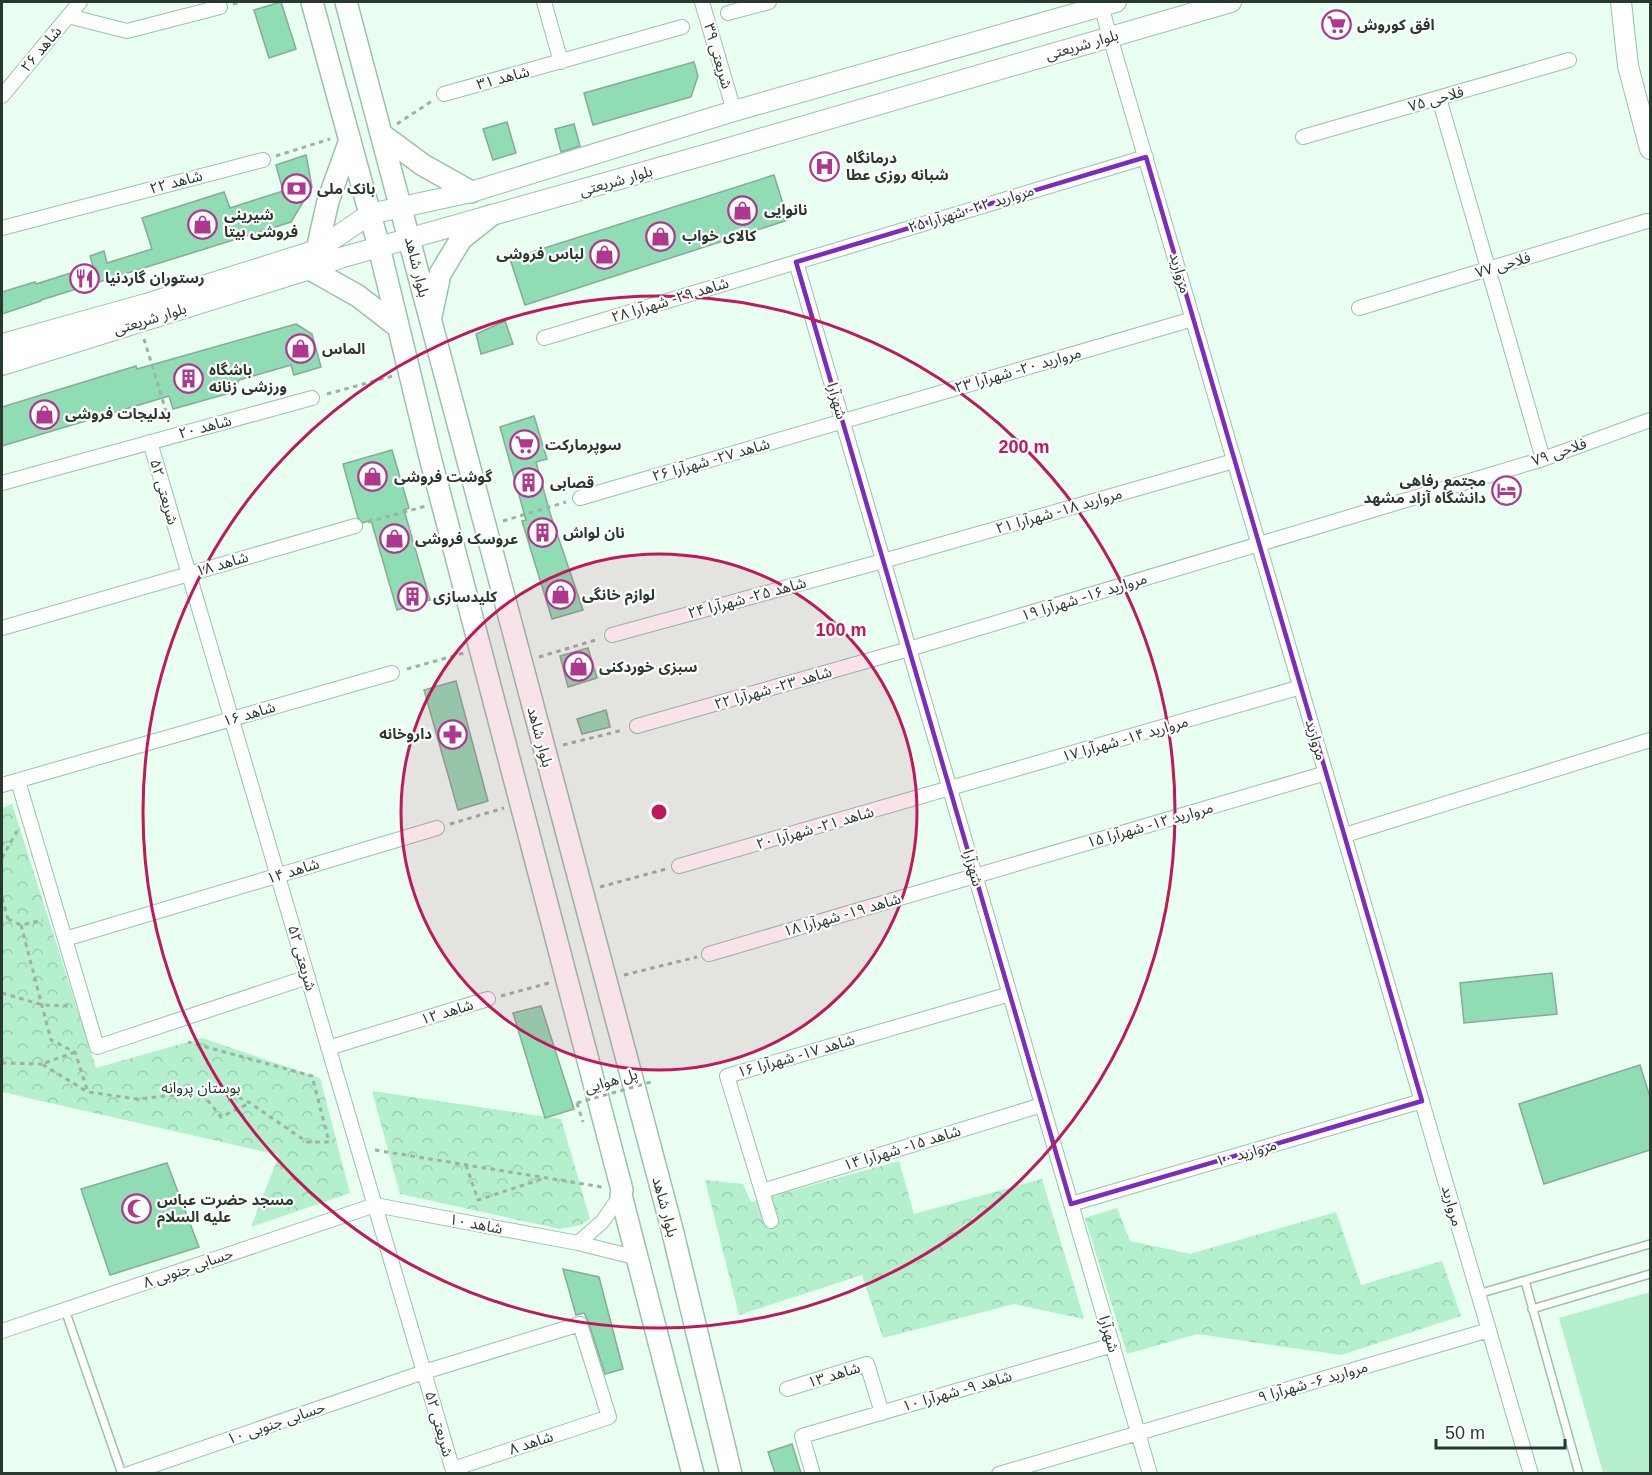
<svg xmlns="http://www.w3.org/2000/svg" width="1652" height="1475" viewBox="0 0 1652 1475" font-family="Arial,'Noto Sans Arabic',sans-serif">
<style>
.green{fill:#b4efce}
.forest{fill:url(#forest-crowns)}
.building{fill:#90ddb5;stroke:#86ab97;stroke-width:1.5}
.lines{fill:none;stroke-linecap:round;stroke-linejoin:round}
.lane-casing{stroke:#9cc1ac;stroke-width:10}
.street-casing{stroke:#9cc1ac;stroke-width:16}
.secondary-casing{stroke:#9cc1ac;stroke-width:22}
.primary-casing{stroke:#9cc1ac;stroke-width:24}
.path{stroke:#9db1a5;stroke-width:3;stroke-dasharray:4.5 4.5;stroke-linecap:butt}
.lane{stroke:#fff;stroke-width:7}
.street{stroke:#fff;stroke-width:14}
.secondary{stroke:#fff;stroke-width:20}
.primary{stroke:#fff;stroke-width:21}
.path-bridge{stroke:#9db1a5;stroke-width:3;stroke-dasharray:4.5 4.5;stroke-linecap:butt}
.marked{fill:none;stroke:#7b2cbf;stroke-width:4.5;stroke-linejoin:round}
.ring{fill:none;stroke:#c2185b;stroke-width:3}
.labels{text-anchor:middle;stroke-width:4.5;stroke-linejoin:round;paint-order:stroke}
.poi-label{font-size:15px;font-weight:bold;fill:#2a3930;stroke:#fff;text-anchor:start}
.street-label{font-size:15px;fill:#2a3930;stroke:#fff}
.park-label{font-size:15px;fill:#163828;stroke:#fff}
.centre{fill:#c2185b;stroke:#fff;stroke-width:3}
.ring-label{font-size:18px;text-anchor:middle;font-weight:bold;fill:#c2185b;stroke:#fff;stroke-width:4.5;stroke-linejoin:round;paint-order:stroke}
</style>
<defs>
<pattern id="forest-crowns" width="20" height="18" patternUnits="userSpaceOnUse" patternTransform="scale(1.5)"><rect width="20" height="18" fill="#b4efce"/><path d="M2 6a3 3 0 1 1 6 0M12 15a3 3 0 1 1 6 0" fill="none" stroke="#9bceb1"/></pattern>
</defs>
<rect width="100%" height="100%" fill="#e8fff2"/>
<path class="green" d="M1650 1292V1473H1603L1559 1318Z"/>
<path class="forest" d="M12 804 96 1068 202 1038 320 1078 350 1193 251 1227 279 1155 2 1092V808Z
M372 1091 561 1119 590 1219 581 1225 560 1229 400 1194Z
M899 1161 914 1214 1042 1179 1084 1319 1014 1304 883 1338 862 1275 739 1315 705 1180 743 1184 751 1202Z
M1117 1208 1130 1241 1190 1254 1336 1212 1361 1285 1442 1261 1461 1316 1341 1355 1197 1334 1127 1354 1085 1218Z"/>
<path class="building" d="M281 2 296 49 269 58 254 10Z
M694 62 698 76 691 97 593 125 584 93Z
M507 122 516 153 493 160 483 129Z
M574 124 580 146 561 152 555 129Z
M306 155 312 187 291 222 41 300V301L2 314V292L35 282 36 284 93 266 90 256 104 251 107 263 152 249 142 218 224 192 230 208 283 191 276 165Z
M774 175 788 220 525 305 510 259Z
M505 321 513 344 481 354 476 334Z
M296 324 312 334 321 367 294 375 291 365 239 380 234 392 173 409 169 396 2 446V407L136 366 137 369Z
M534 416 547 459 536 462 550 513 583 610 552 619 522 521 526 520 500 427Z
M392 450 409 508 404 510 430 600 397 610 371 520 363 523 358 518 343 464Z
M588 648 597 678 568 687 560 656Z
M456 681 488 801 458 810 424 690Z
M606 710 610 727 582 734 577 719Z
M1552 973 1557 1014 1464 1023 1460 983Z
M541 1006 574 1109 545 1118 513 1013Z
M1640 1065 1650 1097V1150L1544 1184 1519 1104Z
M167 1163 199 1247 110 1275 81 1189Z
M563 1269 599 1277 623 1369 605 1374 588 1321 584 1313 576 1315Z
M792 1444 801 1473H775L768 1452Z"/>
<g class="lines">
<defs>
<path id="lane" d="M1525 1281 1579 1474
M1478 1294 1650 1244
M1532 1309 1650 1274
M65 1310 122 1474"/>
<path id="street" d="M544 2 561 62
M702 2 734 111
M1101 6 1531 1474
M728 13 769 2
M68 16 127 31 220 7
M444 94 682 27
M2 96 80 2
M1439 98 1543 459
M1303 137 1569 60
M2 228 263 160
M796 262 1150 1474
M1359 308 1647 221
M544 338 1146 157
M150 442 454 1474
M2 483 312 398
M580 498 1193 319
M2 628 355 526
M612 635 883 561 1234 461
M637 726 909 649 1543 459 1650 420
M18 781 97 1047 308 977
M2 785 392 673
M1345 835 1650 740
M679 866 1301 687
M65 939 437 828
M709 954 1326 773
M328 1048 488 999
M762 1191 1042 1105
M1071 1204 1422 1101
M771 1221 727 1076 1010 994
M578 1243 602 1222 621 1195
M2 1331 375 1205 578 1243 638 1258
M787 1389 867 1364 882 1413
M128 1474 424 1372 580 1324 609 1417 453 1469
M813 1474 802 1436 1113 1345
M999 1474 1489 1330"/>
<path id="secondary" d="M1621 2 1628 66 1650 149
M2 344 146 304 317 250 370 214 471 192 734 111 1116 2
M2 365 310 269 340 258 715 152 1231 2"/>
<path id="primary" d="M312 2 379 247 430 457 622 1190 621 1195 693 1474
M346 2 672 1229 731 1474
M381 134 423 165 471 192
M317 250 328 201 350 140
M310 269 358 296 398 327
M431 316 440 274 461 239 490 216"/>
</defs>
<use href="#lane" class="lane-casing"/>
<use href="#street" class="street-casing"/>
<use href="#secondary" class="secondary-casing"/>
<use href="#primary" class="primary-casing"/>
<path class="path" d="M233 4 241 2
M397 124 432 101
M276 156 330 139
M144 339 169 421
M327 394 393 376
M503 521 566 502
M368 522 426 506
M539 657 599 639
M407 669 464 653
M563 745 623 730
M450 824 504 808
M2 858 17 831
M600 887 666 869
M2 898 8 919 2 921
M8 919 21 925 43 920
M21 925 51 1040 75 1052 88 1092 137 1099 201 1092 221 1088 250 1103 307 1142H329L312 1076 188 1042
M624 975 697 957
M2 993 43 1005 69 1006
M501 996 549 983
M75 1052 42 1064 86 1091
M2 1063 42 1064
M202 1093 221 1117 250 1103
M577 1103 583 1122
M375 1150 602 1187
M466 1165 478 1200 545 1178"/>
<use href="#lane" class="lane"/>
<use href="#street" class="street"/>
<use href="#secondary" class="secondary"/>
<use href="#primary" class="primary"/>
<path class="path-bridge" d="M577 1103 651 1082"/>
</g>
<path class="marked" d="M1146 157 1422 1101 1071 1204 796 262Z"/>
<circle cx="659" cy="812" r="258" fill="#c2185b" fill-opacity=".12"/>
<g class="ring">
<circle cx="659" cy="812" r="258"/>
<circle cx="659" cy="812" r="516"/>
</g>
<defs>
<symbol id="supermarket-ring" viewBox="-11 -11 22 22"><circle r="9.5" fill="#fff" stroke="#af388f" stroke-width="1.5"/><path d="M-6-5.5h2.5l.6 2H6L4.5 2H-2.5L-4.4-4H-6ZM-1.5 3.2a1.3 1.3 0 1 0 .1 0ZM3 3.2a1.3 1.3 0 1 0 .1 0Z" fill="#af388f"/></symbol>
<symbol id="hospital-ring" viewBox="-11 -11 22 22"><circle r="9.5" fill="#fff" stroke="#af388f" stroke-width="1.5"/><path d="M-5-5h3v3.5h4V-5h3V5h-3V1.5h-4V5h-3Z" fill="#af388f"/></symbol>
<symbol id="bank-ring" viewBox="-11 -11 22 22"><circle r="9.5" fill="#fff" stroke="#af388f" stroke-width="1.5"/><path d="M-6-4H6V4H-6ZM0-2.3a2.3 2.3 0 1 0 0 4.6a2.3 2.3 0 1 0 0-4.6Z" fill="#af388f"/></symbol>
<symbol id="shop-ring" viewBox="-11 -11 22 22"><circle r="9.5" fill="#fff" stroke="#af388f" stroke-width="1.5"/><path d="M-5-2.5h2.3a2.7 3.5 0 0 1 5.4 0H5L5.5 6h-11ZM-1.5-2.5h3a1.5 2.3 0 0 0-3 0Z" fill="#af388f"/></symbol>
<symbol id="restaurant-ring" viewBox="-11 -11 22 22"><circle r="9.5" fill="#fff" stroke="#af388f" stroke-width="1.5"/><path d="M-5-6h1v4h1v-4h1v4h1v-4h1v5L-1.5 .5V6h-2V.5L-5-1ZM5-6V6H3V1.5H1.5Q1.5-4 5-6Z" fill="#af388f"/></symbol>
<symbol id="building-ring" viewBox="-11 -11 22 22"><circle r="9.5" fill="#fff" stroke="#af388f" stroke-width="1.5"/><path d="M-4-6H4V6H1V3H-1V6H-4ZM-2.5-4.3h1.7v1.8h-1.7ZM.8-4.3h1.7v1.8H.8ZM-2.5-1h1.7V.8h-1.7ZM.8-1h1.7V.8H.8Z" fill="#af388f"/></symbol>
<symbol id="hotel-ring" viewBox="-11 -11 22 22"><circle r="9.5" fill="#fff" stroke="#af388f" stroke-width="1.5"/><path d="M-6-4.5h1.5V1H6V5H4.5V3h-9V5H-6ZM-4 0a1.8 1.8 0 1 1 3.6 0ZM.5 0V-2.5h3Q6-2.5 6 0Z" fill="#af388f"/></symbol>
<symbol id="pharmacy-ring" viewBox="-11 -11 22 22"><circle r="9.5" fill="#fff" stroke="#af388f" stroke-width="1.5"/><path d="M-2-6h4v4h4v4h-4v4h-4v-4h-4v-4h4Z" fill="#af388f"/></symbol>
<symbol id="mosque-ring" viewBox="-11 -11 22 22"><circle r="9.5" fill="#fff" stroke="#af388f" stroke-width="1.5"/><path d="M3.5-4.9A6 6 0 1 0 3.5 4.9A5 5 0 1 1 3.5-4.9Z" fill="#af388f"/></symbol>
</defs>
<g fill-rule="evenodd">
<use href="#supermarket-ring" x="1320" y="8" width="33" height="33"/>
<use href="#hospital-ring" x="808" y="150" width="33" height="33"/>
<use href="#bank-ring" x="280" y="172" width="33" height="33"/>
<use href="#shop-ring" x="726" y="194" width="33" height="33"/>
<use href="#shop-ring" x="186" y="208" width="33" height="33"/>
<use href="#shop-ring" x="644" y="220" width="33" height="33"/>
<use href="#shop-ring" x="588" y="238" width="33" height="33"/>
<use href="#restaurant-ring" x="68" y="262" width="33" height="33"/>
<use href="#shop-ring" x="284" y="332" width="33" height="33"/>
<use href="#building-ring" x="172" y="362" width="33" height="33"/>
<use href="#shop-ring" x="28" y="398" width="33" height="33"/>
<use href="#supermarket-ring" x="508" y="428" width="33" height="33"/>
<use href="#shop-ring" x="356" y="460" width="33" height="33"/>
<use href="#building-ring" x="512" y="466" width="33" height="33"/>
<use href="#hotel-ring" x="1490" y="474" width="33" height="33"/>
<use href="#building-ring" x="526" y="516" width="33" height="33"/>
<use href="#shop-ring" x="378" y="522" width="33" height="33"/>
<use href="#shop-ring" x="544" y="578" width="33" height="33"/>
<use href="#building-ring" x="396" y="580" width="33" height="33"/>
<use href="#shop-ring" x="562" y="650" width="33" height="33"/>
<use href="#pharmacy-ring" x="436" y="718" width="33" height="33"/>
<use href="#mosque-ring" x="120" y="1192" width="33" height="33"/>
</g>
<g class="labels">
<g class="poi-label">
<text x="1357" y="30">افق کوروش</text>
<text x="846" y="163">درمانگاه<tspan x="846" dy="17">شبانه روزی عطا</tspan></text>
<text x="317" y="194">بانک ملی</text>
<text x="764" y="215">نانوایی</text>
<text x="224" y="220">شیرینی<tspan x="224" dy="17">فروشی بیتا</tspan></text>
<text x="682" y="241">کالای خواب</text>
<text x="584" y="259" text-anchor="end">لباس فروشی</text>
<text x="105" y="283">رستوران گاردنیا</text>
<text x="322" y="354">الماس</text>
<text x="209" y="375">باشگاه<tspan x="209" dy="17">ورزشی زنانه</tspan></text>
<text x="65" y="419">بدلیجات فروشی</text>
<text x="545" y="450">سوپرمارکت</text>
<text x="394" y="482">گوشت فروشی</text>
<text x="1486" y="486" text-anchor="end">مجتمع رفاهی<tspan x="1486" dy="17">دانشگاه آزاد مشهد</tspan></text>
<text x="550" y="488">قصابی</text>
<text x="563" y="538">نان لواش</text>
<text x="415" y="544">عروسک فروشی</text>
<text x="582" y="600">لوازم خانگی</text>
<text x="433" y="602">کلیدسازی</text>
<text x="599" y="672">سبزی خوردکنی</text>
<text x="432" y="739" text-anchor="end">داروخانه</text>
<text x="157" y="1205">مسجد حضرت عباس<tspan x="157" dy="17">علیه السلام</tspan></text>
</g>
<g class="street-label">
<text transform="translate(1082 45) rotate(-16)" y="5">بلوار شریعتی</text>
<text transform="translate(41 49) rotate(-50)" y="5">شاهد ۲۶</text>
<text transform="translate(718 56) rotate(74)" y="5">شریعتی ۳۹</text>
<text transform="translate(503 78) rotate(-15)" y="5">شاهد ۳۱</text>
<text transform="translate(1436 99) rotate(-16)" y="5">فلاحی ۷۵</text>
<text transform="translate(616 181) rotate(-16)" y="5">بلوار شریعتی</text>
<text transform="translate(176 182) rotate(-15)" y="5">شاهد ۲۲</text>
<text transform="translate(971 209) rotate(-17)" y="5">مروارید ۲۲- شهرآرا ۲۵</text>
<text transform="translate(1503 265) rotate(-17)" y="5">فلاحی ۷۷</text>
<text transform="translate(417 267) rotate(76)" y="5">بلوار شاهد</text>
<text transform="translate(1180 273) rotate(74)" y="5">مروارید</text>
<text transform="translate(670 300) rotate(-17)" y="5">شاهد ۲۹- شهرآرا ۲۸</text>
<text transform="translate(150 319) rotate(-17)" y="5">بلوار شریعتی</text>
<text transform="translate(1018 370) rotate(-16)" y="5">مروارید ۲۰- شهرآرا ۲۳</text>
<text transform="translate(837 401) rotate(74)" y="5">شهرآرا</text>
<text transform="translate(205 427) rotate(-15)" y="5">شاهد ۲۰</text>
<text transform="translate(1559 452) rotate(-19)" y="5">فلاحی ۷۹</text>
<text transform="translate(711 460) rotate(-16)" y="5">شاهد ۲۷- شهرآرا ۲۶</text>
<text transform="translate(164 492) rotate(74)" y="5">شریعتی ۵۲</text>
<text transform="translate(1059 511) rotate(-16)" y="5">مروارید ۱۸- شهرآرا ۲۱</text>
<text transform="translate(222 564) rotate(-16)" y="5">شاهد ۱۸</text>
<text transform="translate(1084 597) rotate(-17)" y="5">مروارید ۱۶- شهرآرا ۱۹</text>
<text transform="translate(747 598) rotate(-15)" y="5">شاهد ۲۵- شهرآرا ۲۴</text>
<text transform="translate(773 688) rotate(-16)" y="5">شاهد ۲۳- شهرآرا ۲۲</text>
<text transform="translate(249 714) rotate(-16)" y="5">شاهد ۱۶</text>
<text transform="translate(540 737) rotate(75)" y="5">بلوار شاهد</text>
<text transform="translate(1125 739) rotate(-16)" y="5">مروارید ۱۴- شهرآرا ۱۷</text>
<text transform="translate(1316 740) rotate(74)" y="5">مروارید</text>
<text transform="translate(1150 825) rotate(-16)" y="5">مروارید ۱۲- شهرآرا ۱۵</text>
<text transform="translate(815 828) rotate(-16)" y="5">شاهد ۲۱- شهرآرا ۲۰</text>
<text transform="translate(973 868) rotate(74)" y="5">شهرآرا</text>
<text transform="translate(293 871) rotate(-17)" y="5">شاهد ۱۴</text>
<text transform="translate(842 915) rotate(-16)" y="5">شاهد ۱۹- شهرآرا ۱۸</text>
<text transform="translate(302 958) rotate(74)" y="5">شریعتی ۵۲</text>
<text transform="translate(447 1012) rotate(-17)" y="5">شاهد ۱۲</text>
<text transform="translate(796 1056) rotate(-16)" y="5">شاهد ۱۷- شهرآرا ۱۶</text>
<text transform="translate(611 1081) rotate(-16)" y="5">پل هوایی</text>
<text transform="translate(902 1148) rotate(-17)" y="5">شاهد ۱۵- شهرآرا ۱۴</text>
<text transform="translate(1246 1153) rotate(-16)" y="5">مروارید ۱۰</text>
<text transform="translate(1452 1206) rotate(74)" y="5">مروارید</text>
<text transform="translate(665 1207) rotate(75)" y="5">بلوار شاهد</text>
<text transform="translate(476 1224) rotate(11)" y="5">شاهد ۱۰</text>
<text transform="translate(188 1268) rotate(-19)" y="5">حسابی جنوبی ۸</text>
<text transform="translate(1109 1334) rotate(74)" y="5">شهرآرا</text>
<text transform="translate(834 1375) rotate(-17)" y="5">شاهد ۱۳</text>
<text transform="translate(1313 1382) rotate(-16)" y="5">مروارید ۶- شهرآرا ۹</text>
<text transform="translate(957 1391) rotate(-16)" y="5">شاهد ۹- شهرآرا ۱۰</text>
<text transform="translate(276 1423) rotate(-19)" y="5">حسابی جنوبی ۱۰</text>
<text transform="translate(439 1424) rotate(74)" y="5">شریعتی ۵۲</text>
<text transform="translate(531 1443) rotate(-18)" y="5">شاهد ۸</text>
</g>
<g class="park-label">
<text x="201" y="1093">بوستان پروانه</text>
</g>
</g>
<circle cx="659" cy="812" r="9" class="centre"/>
<g class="ring-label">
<text x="1024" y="453">200 m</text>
<text x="841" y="636">100 m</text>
</g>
<rect width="1652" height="1475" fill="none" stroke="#2a3930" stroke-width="6"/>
<path d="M1436 1439v9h129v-9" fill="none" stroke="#2a3930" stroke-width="3"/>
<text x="1445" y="1439" font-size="18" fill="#2a3930" stroke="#ffffff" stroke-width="4.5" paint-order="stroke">50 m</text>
</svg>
